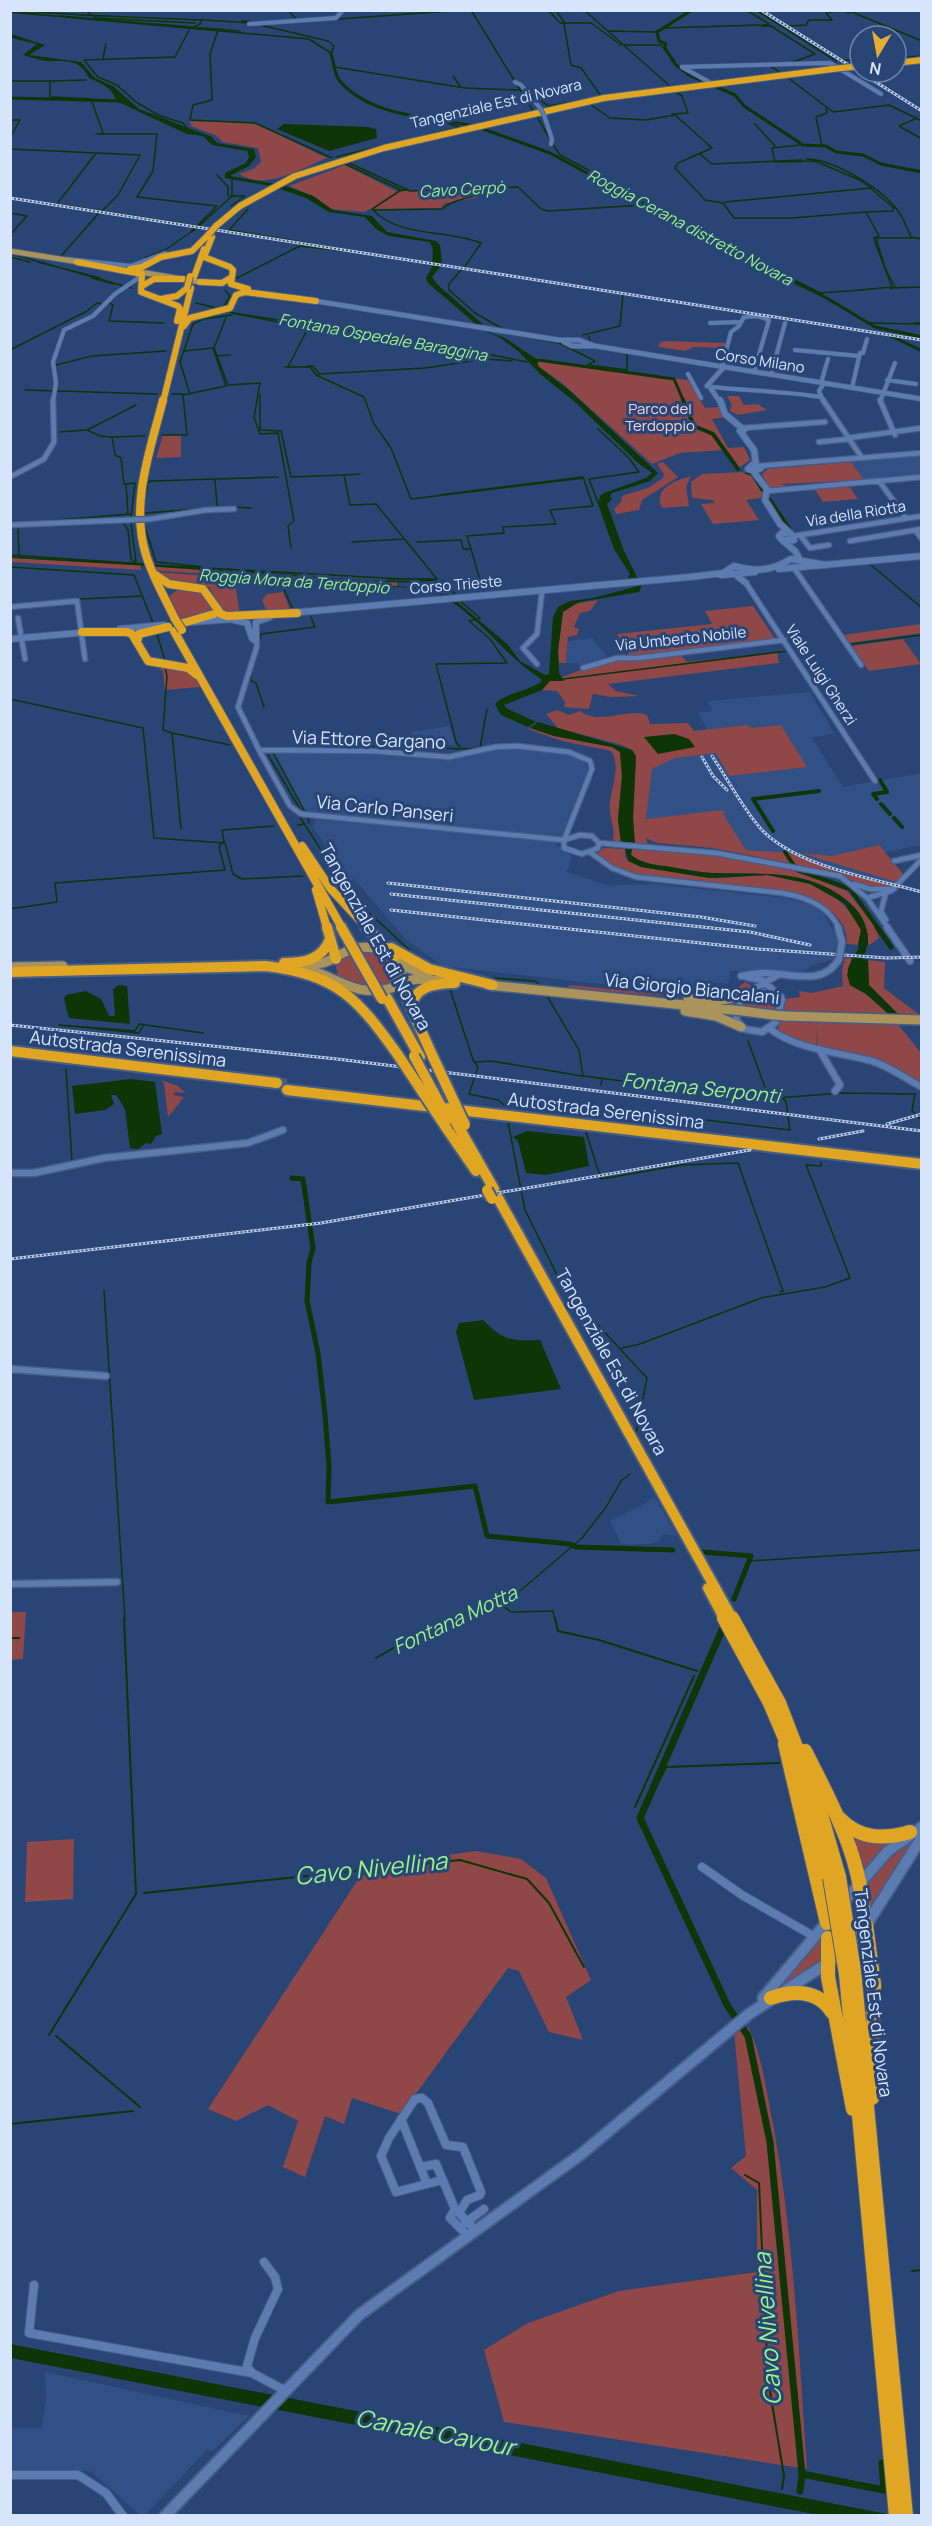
<svg xmlns="http://www.w3.org/2000/svg" width="932" height="2526" viewBox="0 0 932 2526" font-family="Manrope,sans-serif">
<style>
.built{fill:#305086}
.green{fill:#904747}
.water{fill:#0d3506}
.lines{fill:none;stroke-linecap:round;stroke-linejoin:round}
.stream-far1{stroke:#0d3506;stroke-width:1.5}
.stream{stroke:#0d3506;stroke-width:2}
.canal-far3{stroke:#0d3506;stroke-width:3}
.canal-far2{stroke:#0d3506;stroke-width:4}
.canal-far1{stroke:#0d3506;stroke-width:5}
.canal{stroke:#0d3506;stroke-width:7}
.river{stroke:#0d3506;stroke-width:8}
.highway-tunnel{stroke:#435d8a;stroke-width:10;stroke-dasharray:10 5;stroke-linecap:butt}
.street-far3-casing{stroke:#475e86;stroke-width:5}
.street-far2-casing{stroke:#475e86;stroke-width:7}
.street-far1-casing{stroke:#475e86;stroke-width:9}
.street-casing{stroke:#475e86;stroke-width:10}
.secondary-far2-casing{stroke:#475e86;stroke-width:6}
.secondary-far1-casing{stroke:#475e86;stroke-width:8}
.secondary-casing{stroke:#475e86;stroke-width:14}
.primary-far1-casing{stroke:#475e86;stroke-width:7}
.primary-casing{stroke:#475e86;stroke-width:12}
.highway-far3-casing{stroke:#475e86;stroke-width:8}
.highway-far2-casing{stroke:#475e86;stroke-width:10}
.highway-far1-casing{stroke:#475e86;stroke-width:14}
.highway-casing{stroke:#475e86;stroke-width:16}
.street-far3{stroke:#5c7bb0;stroke-width:4}
.street-far2{stroke:#5c7bb0;stroke-width:4.5}
.street-far1{stroke:#5c7bb0;stroke-width:6}
.street{stroke:#5c7bb0;stroke-width:8}
.secondary-far2{stroke:#5c7bb0;stroke-width:4.5}
.secondary-far1{stroke:#5c7bb0;stroke-width:6}
.secondary{stroke:#5c7bb0;stroke-width:10}
.primary-far1{stroke:#ab945b;stroke-width:5}
.primary{stroke:#ab945b;stroke-width:9}
.highway-far3{stroke:#e0a522;stroke-width:6}
.highway-far2{stroke:#e0a522;stroke-width:8}
.highway-far1{stroke:#e0a522;stroke-width:10}
.highway{stroke:#e0a522;stroke-width:14}
.rail-casing{stroke:#bdcde8;stroke-width:3}
.rail{stroke:#294576;stroke-width:1.5;stroke-dasharray:2;stroke-linecap:butt}
.street-bridge-far2-casing{stroke:#475e86;stroke-width:5;stroke-linecap:butt}
.street-bridge-far1-casing{stroke:#475e86;stroke-width:7;stroke-linecap:butt}
.street-bridge-casing{stroke:#475e86;stroke-width:9;stroke-linecap:butt}
.primary-bridge-casing{stroke:#475e86;stroke-width:12;stroke-linecap:butt}
.highway-bridge-far3-casing{stroke:#475e86;stroke-width:8;stroke-linecap:butt}
.highway-bridge-far2-casing{stroke:#475e86;stroke-width:10;stroke-linecap:butt}
.highway-bridge-far1-casing{stroke:#475e86;stroke-width:14;stroke-linecap:butt}
.highway-bridge-casing{stroke:#475e86;stroke-width:16;stroke-linecap:butt}
.street-bridge-far2{stroke:#5c7bb0;stroke-width:4}
.street-bridge-far1{stroke:#5c7bb0;stroke-width:4.5}
.street-bridge{stroke:#5c7bb0;stroke-width:6}
.primary-bridge{stroke:#ab945b;stroke-width:9}
.highway-bridge-far3{stroke:#e0a522;stroke-width:6}
.highway-bridge-far2{stroke:#e0a522;stroke-width:8}
.highway-bridge-far1{stroke:#e0a522;stroke-width:10}
.highway-bridge{stroke:#e0a522;stroke-width:14}
.labels{text-anchor:middle;stroke-width:6;stroke-linejoin:round;paint-order:stroke}
.far-street-label{font-size:15px;fill:#d6e4fc;stroke:#294576}
.far-park-label{font-size:15px;fill:#f2d3d2;stroke:#294576}
.far-water-label{font-size:16px;font-style:italic;fill:#96f585;stroke:#294576}
.street-label{font-size:18px;fill:#d6e4fc;stroke:#294576}
.water-label{font-size:20px;font-style:italic;fill:#96f585;stroke:#294576}
.near-water-label{font-size:24px;font-style:italic;fill:#96f585;stroke:#294576}
</style>
<rect width="100%" height="100%" fill="#294576"/>
<path class="built" d="M921 456V475L864 480 851 462Z
M592 638 607 657 582 667 577 663H566L568 641Z
M810 692 834 733 812 738 843 787 921 773V845L885 852 903 874 898 880 888 886 846 873 739 851 652 842 644 834 652 769 631 729 688 723 693 731 707 729 698 713 712 711 708 701Z
M450 726 455 745 413 743 411 732Z
M503 748 569 754 582 759 588 769 565 832 555 844 572 857 567 872 606 885 655 884 784 898 812 905 824 914 838 939 834 959 813 965 799 974 776 971H731L728 984 702 981 698 992 627 987 443 966 406 940 354 879 349 880 313 827 316 819 353 823 354 819 306 813 274 756 277 751 381 752 454 758Z
M654 1496 677 1536 663 1534 659 1541 651 1544H621L610 1521 646 1503Z
M45 2372 249 2416 213 2451 207 2450 145 2515H140L90 2471 11 2470V2428H42L46 2398Z"/>
<path class="green" d="M190 121 254 123 327 158C300 169 266 191 239 174L253 169 261 162 258 148 223 142 215 135 191 126Z
M345 165 396 191 493 187 494 189 476 198 445 203 441 208 369 209 365 212 331 209 315 197 289 186Z
M666 341 725 343V348L694 347 685 351 659 347 660 342Z
M538 361 688 380 705 408 718 407 727 417 712 419 728 448 744 447 750 460 739 468 733 466 724 450 680 453 652 464 562 383 538 366Z
M727 396H739L744 405 758 404 767 410 738 415 730 411 732 405Z
M163 435H181V457L156 458Z
M663 462 678 477 642 500 639 510 616 514 614 509 621 502 622 496 648 488 663 478 664 474 657 464Z
M851 462 864 480 782 484 789 487 769 488 762 474 768 469Z
M742 472 751 476 763 494 761 498 746 500 759 520 713 524 701 504 715 503 713 500 692 498 691 482 702 474Z
M691 476 686 487 689 506 662 508C653 488 675 481 691 476Z
M848 485 858 499 823 502 814 488Z
M10 558 140 565 141 570 11 562Z
M153 566 397 582V586L160 571 155 570Z
M156 572 234 578 240 615 224 612 209 587 174 584Z
M179 589 201 590 213 610 182 622 169 596Z
M283 592 291 612H267L262 600 267 594Z
M598 600 590 611 580 613 574 627 579 629 577 635 568 637 566 663H559L558 650 563 612 574 604Z
M753 606 776 640 638 657 630 656 617 634 712 624 705 611Z
M921 624V633L849 643 843 635Z
M903 639 921 664 869 671 852 646Z
M777 652 779 663 608 684 616 691 639 696 611 697 593 694 589 709 564 707 565 702 557 691 542 690 549 681 564 680 562 677 602 662 681 655 687 662Z
M157 667H182L199 681 200 687 165 690 163 671Z
M557 710 569 715 580 711C600 726 626 707 647 715L650 724 688 723 694 731 747 725 751 728 781 725 807 767 729 776 716 753 675 758 652 769 646 819 722 810 726 813 723 814 746 850 791 853 813 862 892 884 883 888 865 887 835 872 713 848 657 843 646 838 648 845H635L633 817 636 757 632 750 622 745 558 728 546 714Z
M530 728 554 736 612 747 620 752 622 776 618 819 621 844H612C617 829 608 817 610 802 612 786 621 765 611 751L562 741 528 729Z
M879 845 903 874 896 882 801 853 832 856Z
M604 848 625 849V857C639 868 651 869 668 871 682 874 696 876 710 878 728 879 747 875 766 875 803 876 846 894 861 930L858 945 847 944C849 919 822 902 802 894 757 884 621 888 597 853Z
M632 849 715 855 778 864 847 891 875 926 879 938 868 946C869 926 861 911 845 899 805 868 759 875 712 873 698 872 684 869 671 867 657 865 642 864 631 855Z
M366 950 389 957 399 972 394 983 368 991 338 977 336 966 345 955Z
M845 958H852L848 970 850 985 866 994 892 1017 784 1013 785 999 800 997 799 991 812 993 843 986 842 970Z
M868 960 885 962 884 988 921 1016 901 1017 869 985Z
M745 982 752 986 736 995 713 999 568 989 569 985 706 998 728 995Z
M762 994 774 1000 775 1012 743 1009 746 998Z
M783 1017 896 1022 921 1053V1085L886 1065 817 1046 818 1025 816 1046 779 1034 776 1032Z
M161 1080 178 1086 185 1093 175 1092 173 1095 184 1097 168 1117 164 1083Z
M11 1612H26L23 1659 11 1660Z
M844 1829 898 1839 861 1878Z
M921 1832 869 1916 863 1886 886 1857Z
M74 1839 73 1899 25 1902 27 1842Z
M476 1851 521 1859 546 1878 591 1980 566 1997 583 2040 549 2032 519 1971 508 1968 401 2114 352 2098 344 2124 325 2116 305 2177 283 2167 298 2121 268 2105 236 2121 208 2109 359 1878 383 1864Z
M823 1933 824 1963 778 1991 777 1989Z
M748 2027C763 2057 766 2091 773 2124 794 2238 799 2354 807 2469L504 2422 484 2350 528 2323 619 2291 757 2272V2190L731 2168 746 2156 734 2032Z"/>
<path class="water" d="M11 34 45 45 29 55 81 62 95 78 113 86 139 109 212 137 217 143 254 149 256 157 249 166 230 176 276 184 271 186 225 178V173L246 163 249 157 247 151 212 145 203 136 187 134 116 101C114 89 101 83 89 78 79 58 67 62 47 61 39 60 31 57 23 55L37 44 11 38Z
M284 124 368 127 376 129 377 138 329 151 277 129Z
M283 185 313 196 333 210 372 216 387 232 436 241 440 245 442 264 432 263 433 250 430 242 389 236 376 229 365 217 329 212 306 198 277 188Z
M433 265 441 266 432 277 438 285 487 328 477 325 428 283 426 278Z
M477 328 505 338 538 360V366L570 391 658 473 650 481 612 493 610 496 612 499 607 504 624 551 638 579 627 580 630 574 614 549 598 504 600 496 604 493 646 478 652 473 638 463 575 402 540 374 518 351 499 337Z
M155 570 409 587 432 590 452 598 411 588Z
M642 585 639 592 579 602 563 612 558 651 559 673 564 681H550L542 690 504 705 506 708 536 722 528 727 501 715 495 704C502 695 529 690 541 682V679C507 658 484 622 450 601L455 600 507 644 520 661 545 675 549 674 553 617 558 607 570 601 593 598Z
M538 722 632 750 636 756 633 817 635 845 621 844 618 819 622 776 620 752 612 747 554 736 530 728Z
M674 734 689 739 695 747 658 754 644 737Z
M625 849H632L631 855C642 864 657 865 671 867 684 869 698 872 712 873 759 875 804 868 845 899 861 911 869 926 868 946L858 945 861 930 844 903 810 884 767 875 710 878 641 867 628 861Z
M852 958 868 960 869 985 901 1017H892L866 994 850 985 847 975Z
M119 985 127 986 130 1024 69 1018 64 999 66 995 86 991 101 999 109 1016H115L113 989Z
M131 1079 155 1082 162 1134 156 1136 151 1144 146 1143 138 1149 130 1148 125 1109 116 1095H111L114 1104 105 1110 75 1114 72 1086Z
M527 1131 584 1137 589 1166 546 1175 526 1173 518 1141 513 1137Z
M483 1320C504 1341 511 1341 540 1340L561 1389 474 1400 456 1332 459 1323Z
M10 2344 892 2515H818L11 2358Z"/>
<g class="lines">
<path class="stream-far1" d="M16 10C94 18 172 17 250 23
M85 10 96 18 195 23
M288 10 296 19
M471 10 533 111
M548 10 560 23H591L621 45
M556 10 564 22
M584 10 671 87
M647 10H690
M746 10 769 24 763 25
M756 10 836 61
M847 10 922 41
M10 11 45 15
M10 12 309 39 331 53
M59 16 240 31
M338 19 465 10
M242 21 255 22
M564 24 571 65 581 68 601 96
M260 25 328 41 334 46 331 54
M761 26H771L815 54 793 62
M789 26 806 25 809 20H832L826 13 841 10 849 13
M194 27 200 24 202 19
M663 28 760 25
M218 30 210 54 212 100 193 105 190 120 255 123 332 158
M609 31 655 32 661 29
M625 45H661L675 61
M103 58 106 44
M896 58 922 56
M843 60 860 61
M770 66 781 73
M335 67 465 88 520 90
M453 76 460 86
M787 77 833 112 889 105 922 121
M10 81H50V97L91 99 103 133
M51 81 86 80
M527 89 548 106 584 100
M590 104 610 118 646 120 675 115 712 148 678 163 675 168 705 200 723 203 734 218H792L866 212
M672 114 688 113 682 96 674 91
M536 115 550 139
M915 119 899 126 922 139
M10 120H20L10 138
M755 124 775 146
M187 128 183 123 158 115 136 102 117 85 98 77 84 60 175 57 189 30
M96 134H157L153 171 137 197 217 206 197 226
M394 143 459 127 447 123
M552 143 560 155 664 210
M800 145 772 148 775 162 815 161 862 181 894 208 893 211 866 212 879 236 874 238 875 242 892 287 859 290H863
M822 146 816 117 827 113 826 107
M10 149 140 155 118 195 102 211
M96 153 57 204 197 226
M700 154 712 164 802 160
M336 157 384 145
M806 159C833 159 879 187 896 208 903 217 907 227 911 237L922 239
M349 163 410 191 518 187 541 209 548 211 644 205
M345 164 401 190 372 209C398 238 447 229 481 243L464 268
M217 175 228 187V196
M398 191 407 190
M230 196H245L231 206
M725 202 871 188
M646 204 820 293 860 290
M248 209 229 230 355 251
M373 210 442 209C456 197 479 197 496 190V187
M10 213 27 216 10 235
M199 226 232 196V179
M191 231 195 228
M10 248 15 250
M12 254 131 288
M61 256 99 213
M10 257 30 262
M145 258 165 250 197 228
M38 262 100 278
M462 269 449 284V290L475 313 503 329
M92 278 114 284
M237 278 300 246 353 252
M892 288 922 287
M890 289 895 287 885 268 876 238H912
M109 303 113 305 109 321 164 323
M196 303 217 308
M224 306 230 296 225 290
M227 312 447 346 527 362
M232 313 308 328 288 367H310L316 375 364 397 374 424 391 448 411 499 584 478
M227 315 214 348 228 385 260 383 254 417 260 434 278 433 294 521 288 526 291 548
M870 323 922 324
M914 323H922
M502 333 559 343 595 361 588 365 627 370V354L621 352
M583 335 620 326 623 294
M589 336 590 343
M10 350 87 311 97 303 102 304
M216 356 230 355
M56 365 92 356 166 351
M308 366H313L319 374 425 368 486 359 512 361
M285 367H294
M25 390 157 394
M172 394H183
M190 394 180 362 193 324 203 319 232 315
M260 395V430L281 431 291 477 343 475
M598 429 629 458 639 472 589 479 599 505
M60 432 86 430
M162 435H187L183 395 226 386 213 348 184 351
M111 437 100 436 87 430 136 405
M360 474 344 475 350 505 376 504 437 579H388
M215 480 217 506
M126 485 128 513
M146 493 148 482 151 481 278 477
M439 495 583 477 593 506 550 510 556 524 503 527 504 533 467 536 471 549
M234 507 251 508
M145 513 226 507
M131 518 135 483 124 484 121 458 115 455 112 437 145 436
M122 521 128 530 131 559 135 562
M22 523 130 514
M131 523 136 562
M18 527 19 555
M145 527 156 562 204 567
M352 542 404 539
M417 542 461 540 463 549H471L484 594
M10 555 145 564
M10 557 144 565
M870 564 922 608
M153 565 440 581
M155 566 368 581 428 582 440 589
M10 567 134 575 153 623
M247 571 305 574
M442 581 457 596
M281 582 293 610
M442 591 448 595
M81 599 142 596
M459 600 480 618 469 621 490 639 507 663 436 664 456 742 460 747
M157 634 165 661
M851 644 922 635
M165 667 167 676 163 730 172 733 181 829
M563 679 787 651
M10 699 143 728 154 838 225 843 233 874 242 879 303 876
M264 707 256 683 250 680 261 634 315 627 311 617
M172 733 230 745
M290 748 410 746 460 749
M461 749 480 748 487 709
M274 754 305 812
M268 755 300 809
M300 817 337 875
M308 818 309 823
M298 825 304 824
M353 894 366 910 417 957
M10 909 57 902 55 883 225 870 219 847 224 841 222 830 274 826
M481 977 535 981 541 986
M450 989 473 1060 478 1067 469 1094 498 1100 504 1105
M547 996 579 1050 583 1076 764 1099 841 1093 915 1094 912 1111 922 1120
M59 1025 135 1031 139 1024 203 1033
M60 1025 139 1033 143 1026
M54 1036 49 1047 75 1050 74 1052
M475 1062 491 1061 582 1076
M66 1069 72 1162
M601 1085 602 1079
M592 1113 594 1102
M689 1118 790 1130 786 1102 784 1099 770 1101 748 1041
M508 1122 525 1210 563 1287 647 1378 636 1433 655 1468
M586 1132 601 1179 682 1165 738 1163 783 1291 780 1292
M104 1290 125 1620
M622 1348 640 1344 761 1298 825 1287 850 1278 806 1165 821 1166V1162
M750 1561 922 1550
M498 1602 511 1612 553 1611 555 1620
M450 1620 520 1591 582 1538 606 1507 621 1481 630 1474"/>
<path class="stream" d="M555 1618 558 1631 599 1640 697 1671
M10 1638H19
M376 1658 425 1630 454 1618
M635 1807 694 1676
M640 1821 666 1767 779 1763
M144 1893 460 1860 527 1879 549 1903 584 1967
M49 2035 136 1894 124 1618
M56 2036 140 2107
M10 2124 133 2111
M745 2175 759 2183 768 2379 784 2476 782 2489
M912 2271 922 2270"/>
<path class="canal-far3" d="M692 10 657 32 659 41 666 44 665 48 675 64 689 75 735 95 744 106 803 145 826 146 836 152 863 155 881 164 922 172
M331 54C334 62 334 73 339 80 368 116 428 117 469 125
M10 98 121 101
M483 129 550 153 742 257 825 297 875 327 922 337
M891 336 922 351
M538 360 674 379 684 402"/>
<path class="canal-far2" d="M683 400 694 426 713 434 738 469
M747 472 754 475 762 489
M769 499 791 531
M877 799 873 794 887 792 880 780
M881 804 890 814
M894 818 902 827
M773 831 753 799 819 791
M785 852 797 870 850 889 878 928"/>
<path class="canal-far1" d="M877 927 891 947
M292 1178 303 1179 313 1248 309 1263 307 1301 318 1353 325 1415 329 1466 328 1502 475 1486 487 1536 570 1544 576 1547 673 1550
M703 1552 751 1556 734 1599"/>
<path class="canal" d="M722 1630 640 1818 727 2005 748 2036 770 2142 802 2474 800 2491
M802 2474 884 2490 882 2463"/>
<path class="river" d="M852 969 862 950 864 936"/>
<path class="highway-tunnel" d="M277 1083 290 1084"/>
<defs>
<path id="street-far3" d="M249 24 336 18 343 10
M515 82 521 85 540 108
M709 82 682 67 830 63 881 94
M544 115 552 139 551 144
M68 259 131 266 165 253
M710 323 741 322
M795 350 859 356
M722 367 731 332 739 326 744 317 758 316 769 320 754 372
M688 374 701 398
M771 375 785 323
M887 380 916 384
M821 383 828 359
M824 383 819 391 824 402
M712 387C749 391 784 391 821 397
M852 388 860 353H863L867 339
M53 402 56 383 53 362 64 330 93 316 115 294 140 277 136 274
M880 402 895 363"/>
<path id="street-far2" d="M823 400 862 458
M880 400 895 435
M743 428 825 422
M848 438 922 428
M819 442 849 439
M758 466 922 453
M10 477 44 459 54 442 53 400
M879 481 906 518
M767 491 922 477
M150 519 206 510 234 509
M10 525 127 520
M915 530 922 539
M800 535 810 548 829 545
M794 536 922 516
M850 541 922 529
M794 568 861 665
M746 583 875 781
M10 607 77 601 85 659
M18 618 25 659
M256 641 257 646 238 707 259 750
M537 664 523 648 537 634 542 591
M583 668 617 658H638L784 640
M517 746 569 752 590 761 592 769 564 840 301 814 290 806 259 750 372 751 449 757 495 747Z
M580 835 592 836 599 843 598 848 582 854 564 848V840Z
M599 843 716 853 840 876 867 898 888 928
M591 853 612 868 636 877 782 893C806 897 828 905 839 928
M894 861 922 855
M854 884 870 889H894
M885 896 881 911 886 920
M867 898 891 891 922 859"/>
<path id="street-far1" d="M838 927 842 942
M887 927 910 961
M741 976C749 975 757 973 765 973 791 973 823 987 839 959
M747 977 762 980 781 997
M763 992 782 1000 776 1022 762 1032 744 1029 736 1019 742 997Z
M744 995 776 976
M770 1029C798 1050 839 1052 872 1061 889 1066 906 1079 922 1087
M819 1049 840 1085 835 1091
M10 1173H34L104 1158 248 1143 283 1130
M10 1369 106 1376
M10 1584 117 1582"/>
<path id="street" d="M702 1867 742 1895 815 1937
M401 2119 427 2184
M421 2167 436 2164 455 2209 450 2218 468 2236
M442 2180 396 2192 381 2156 389 2138 415 2099 422 2098 428 2103 446 2145 463 2147 481 2192 480 2195 467 2200 459 2213 476 2231
M465 2223 484 2209
M264 2262 275 2277 278 2289 255 2338 247 2366 252 2373 284 2390
M34 2285 29 2333 252 2373
M10 2475H78L106 2493 123 2516"/>
<path id="secondary-far2" d="M309 300 559 340H579L595 346
M564 342 572 346H595L922 399
M707 386 724 367
M711 389 720 402"/>
<path id="secondary-far1" d="M720 400 725 414 744 430
M740 431 754 450 756 465
M752 465 761 468 755 471 748 469Z
M753 471 767 489 765 500 780 524 791 534
M782 533 791 534 794 540H782L779 536Z
M782 540 795 551 800 560
M779 569 922 556
M721 575 755 572
M736 575 746 583
M290 613 690 577 723 573 734 566C757 572 771 571 791 559L826 565
M230 619 247 623 252 638 256 641
M192 622 233 619
M120 629 164 625
M10 639 89 632
M256 641V622L270 617"/>
<path id="secondary" d="M842 1904 888 1851 922 1827
M763 1998 828 1921
M165 2516 359 2315 580 2155 749 2014 840 1955 858 1938 922 1837"/>
<path id="primary-far1" d="M10 251 85 263
M134 271 200 282"/>
<path id="primary" d="M400 964 428 976
M293 966C333 971 349 999 392 988L402 973C397 951 373 944 353 949 342 952 333 960 323 963 315 965 307 965 299 964
M10 967 63 966
M398 983 417 979 444 981
M488 985 733 1010
M688 999 716 1001 742 996
M685 1011 716 1016 741 1027
M743 1011 774 1015
M785 1016 922 1020"/>
<path id="highway-far3" d="M896 63 922 60
M216 226 240 206 295 176 384 148 604 98 833 69
M212 237 204 257 230 267 233 270 231 284 248 289
M77 262 142 274 141 292 178 306 180 309 177 321
M130 269 142 267 161 257 192 251 209 234
M194 277 204 249
M200 282 222 283 232 277
M142 286 154 279H183
M161 299 177 296 187 288
M184 326 190 318 230 308 236 295 245 292 316 301
M163 402 191 288"/>
<path id="highway-far2" d="M163 400C150 451 130 504 146 555 153 578 165 598 175 619
M154 574 169 584 203 589 221 614 227 616 297 613
M183 623 214 614
M174 631 342 928
M82 632H127L132 634 148 661 188 668 197 675
M137 642 139 634 168 627
M302 846 330 888 367 928
M316 890 327 928"/>
<path id="highway-far1" d="M327 927 336 959
M341 927 349 941
M366 927 394 957
M391 948 429 969 493 985
M284 963C304 963 322 960 330 939
M10 972 266 966C338 975 357 998 398 1055
M403 982 406 997 433 1057
M387 998 420 1057
M411 1008C414 986 436 983 455 983
M10 1051 277 1083
M287 1090 922 1164
M458 1126 494 1189
M447 1129 476 1171
M498 1198 733 1620
M708 1588 725 1620"/>
<path id="highway" d="M724 1618 770 1703 790 1750
M732 1618 779 1703 818 1804 839 1877
M785 1744 827 1923
M805 1751C831 1802 863 1860 863 1919
M801 1779 830 1878
M839 1818C859 1839 883 1840 910 1832
M866 1925 874 1985 872 2098
M828 1938V1977L853 2109
M854 1970 906 2516
M846 1974 896 2516
M771 1998C794 1990 818 1990 832 2012"/>
</defs>
<use href="#street-far3" class="street-far3-casing"/>
<use href="#street-far2" class="street-far2-casing"/>
<use href="#street-far1" class="street-far1-casing"/>
<use href="#street" class="street-casing"/>
<use href="#secondary-far2" class="secondary-far2-casing"/>
<use href="#secondary-far1" class="secondary-far1-casing"/>
<use href="#secondary" class="secondary-casing"/>
<use href="#primary-far1" class="primary-far1-casing"/>
<use href="#primary" class="primary-casing"/>
<use href="#highway-far3" class="highway-far3-casing"/>
<use href="#highway-far2" class="highway-far2-casing"/>
<use href="#highway-far1" class="highway-far1-casing"/>
<use href="#highway" class="highway-casing"/>
<use href="#street-far3" class="street-far3"/>
<use href="#street-far2" class="street-far2"/>
<use href="#street-far1" class="street-far1"/>
<use href="#street" class="street"/>
<use href="#secondary-far2" class="secondary-far2"/>
<use href="#secondary-far1" class="secondary-far1"/>
<use href="#secondary" class="secondary"/>
<use href="#primary-far1" class="primary-far1"/>
<use href="#primary" class="primary"/>
<use href="#highway-far3" class="highway-far3"/>
<use href="#highway-far2" class="highway-far2"/>
<use href="#highway-far1" class="highway-far1"/>
<use href="#highway" class="highway"/>
<defs>
<path id="rail" d="M761 10 922 111
M10 198 922 340
M712 756C728 779 742 808 761 829 797 867 872 878 922 892
M702 757 713 776 727 790
M388 883 701 917 755 926
M391 894 750 932 810 945
M391 910 757 949 887 958 922 957
M10 1025 337 1059 922 1131
M887 1124 922 1114
M819 1139 863 1131
M10 1259 321 1223 750 1150"/>
</defs>
<use href="#rail" class="rail-casing"/>
<use href="#rail" class="rail"/>
<defs>
<path id="street-bridge-far2" d="M540 108 544 115"/>
<path id="street-bridge-far1" d="M127 520 150 519"/>
<path id="street-bridge" d="M839 959 842 942"/>
<path id="primary-bridge" d="M733 1010 743 1011
M774 1015 785 1016"/>
<path id="highway-bridge-far3" d="M833 69 860 66
M209 234 216 226
M187 288 190 276"/>
<path id="highway-bridge-far2" d="M175 619 182 630"/>
<path id="highway-bridge-far1" d="M349 941 382 999
M398 1055 447 1129
M414 1056 448 1119
M433 1057 465 1125
M448 1108 458 1126
M487 1190 492 1199"/>
<path id="highway-bridge" d="M839 1877 854 1970
M830 1878 846 1974"/>
</defs>
<use href="#street-bridge-far2" class="street-bridge-far2-casing"/>
<use href="#street-bridge-far1" class="street-bridge-far1-casing"/>
<use href="#street-bridge" class="street-bridge-casing"/>
<use href="#primary-bridge" class="primary-bridge-casing"/>
<use href="#highway-bridge-far3" class="highway-bridge-far3-casing"/>
<use href="#highway-bridge-far2" class="highway-bridge-far2-casing"/>
<use href="#highway-bridge-far1" class="highway-bridge-far1-casing"/>
<use href="#highway-bridge" class="highway-bridge-casing"/>
<use href="#street-bridge-far2" class="street-bridge-far2"/>
<use href="#street-bridge-far1" class="street-bridge-far1"/>
<use href="#street-bridge" class="street-bridge"/>
<use href="#primary-bridge" class="primary-bridge"/>
<use href="#highway-bridge-far3" class="highway-bridge-far3"/>
<use href="#highway-bridge-far2" class="highway-bridge-far2"/>
<use href="#highway-bridge-far1" class="highway-bridge-far1"/>
<use href="#highway-bridge" class="highway-bridge"/>
</g>
<g class="labels">
<g class="far-street-label">
<text transform="translate(496 104) rotate(-13)" y="5">Tangenziale Est di Novara</text>
<text transform="translate(760 361) rotate(9)" y="5">Corso Milano</text>
<text transform="translate(856 514) rotate(-9)" y="5">Via della Riotta</text>
<text transform="translate(456 585) rotate(-5)" y="5">Corso Trieste</text>
<text transform="translate(681 639) rotate(-6)" y="5">Via Umberto Nobile</text>
<text transform="translate(821 675) rotate(57)" y="5">Viale Luigi Gherzi</text>
</g>
<g class="far-park-label">
<text x="660" y="414">Parco del<tspan x="660" dy="17">Terdoppio</tspan></text>
</g>
<g class="far-water-label">
<text transform="translate(462 189) rotate(-3)" y="6">Cavo Cerpò</text>
<text transform="translate(690 227) rotate(28)" y="6">Roggia Cerana distretto Novara</text>
<text transform="translate(383 337) rotate(10)" y="6">Fontana Ospedale Baraggina</text>
<text transform="translate(294 581) rotate(4)" y="6">Roggia Mora da Terdoppio</text>
</g>
<g class="street-label">
<text transform="translate(369 740) rotate(2)" y="6">Via Ettore Gargano</text>
<text transform="translate(385 809) rotate(6)" y="6">Via Carlo Panseri</text>
<text transform="translate(375 937) rotate(61)" y="6">Tangenziale Est di Novara</text>
<text transform="translate(692 989) rotate(6)" y="6">Via Giorgio Biancalani</text>
<text transform="translate(128 1049) rotate(7)" y="6">Autostrada Serenissima</text>
<text transform="translate(606 1111) rotate(7)" y="6">Autostrada Serenissima</text>
<text transform="translate(611 1362) rotate(61)" y="6">Tangenziale Est di Novara</text>
<text transform="translate(873 1993) rotate(83)" y="6">Tangenziale Est di Novara</text>
</g>
<g class="water-label">
<text transform="translate(701 1088) rotate(6)" y="7">Fontana Serponti</text>
<text transform="translate(455 1620) rotate(-25)" y="7">Fontana Motta</text>
</g>
<g class="near-water-label">
<text transform="translate(371 1869) rotate(-6)" y="8">Cavo Nivellina</text>
<text transform="translate(768 2329) rotate(-94)" y="8">Cavo Nivellina</text>
<text transform="translate(435 2433) rotate(11)" y="8">Canale Cavour</text>
</g>
</g>
<rect width="932" height="2526" fill="none" stroke="#d6e4fc" stroke-width="24"/>
<g transform="translate(878 54) rotate(190)"><circle r="28" fill="#294576" stroke="#6e85ac" stroke-width="1.5"/>
<path d="M0-4.5L10 22L0 15L-10 22Z" fill="#e6ac36"/>
<text y="-9" font-size="16" font-weight="bold" text-anchor="middle" fill="#d6e4fc">N</text>
</g>
</svg>
